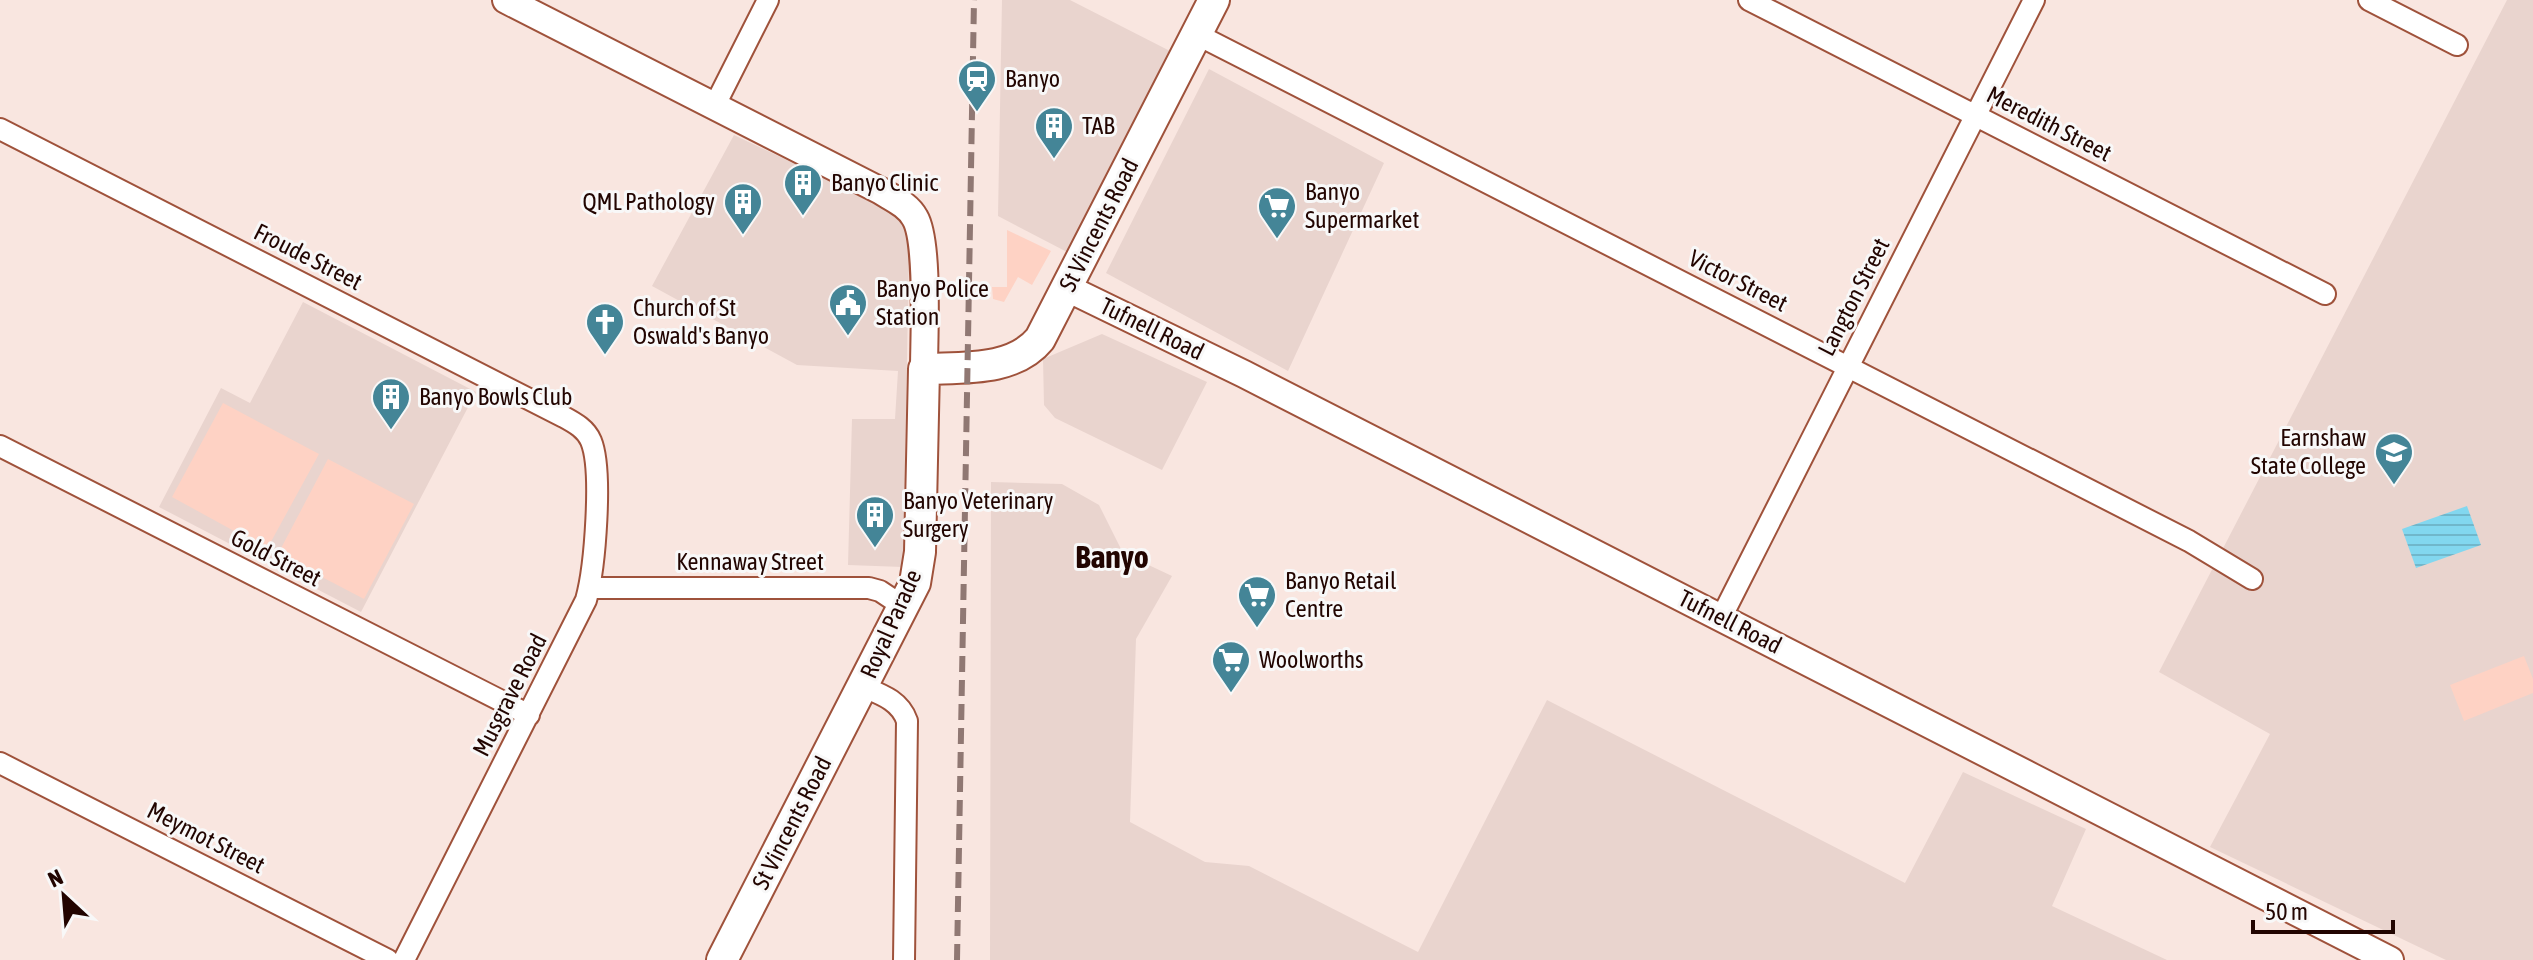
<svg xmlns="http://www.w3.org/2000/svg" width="2533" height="960" viewBox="0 0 2533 960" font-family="'Asap Condensed',sans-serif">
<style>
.built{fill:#e9d4ce}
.garden{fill:#fed2c4}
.water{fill:url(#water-rules)}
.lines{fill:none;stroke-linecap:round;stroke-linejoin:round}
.minor-casing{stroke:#9f523b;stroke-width:24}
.tertiary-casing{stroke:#9f523b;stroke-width:30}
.secondary-casing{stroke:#9f523b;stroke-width:34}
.minor{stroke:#fff;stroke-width:20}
.tertiary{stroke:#fff;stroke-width:26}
.secondary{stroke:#fff;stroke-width:30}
.rail{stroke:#907873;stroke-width:6;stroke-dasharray:16 8;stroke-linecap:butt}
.labels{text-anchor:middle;stroke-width:6;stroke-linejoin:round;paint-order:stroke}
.poi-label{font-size:24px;fill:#220501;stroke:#f8f8f8;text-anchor:start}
.street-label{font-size:24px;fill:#220501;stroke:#f8f8f8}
.district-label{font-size:32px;font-weight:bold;fill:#220501;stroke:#f8f8f8}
</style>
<defs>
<pattern id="water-rules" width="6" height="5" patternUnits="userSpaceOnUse" patternTransform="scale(2)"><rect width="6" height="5" fill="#82d7ef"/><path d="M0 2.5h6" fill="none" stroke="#70b7cb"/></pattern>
</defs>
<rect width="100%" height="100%" fill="#f9e6e0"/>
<path class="built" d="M1002 0H1070L1170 51 1067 252 998 216Z
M2507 0H2533V960H2446L2210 847 2270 734 2159 672Z
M1209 69 1384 163 1288 371 1106 273Z
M734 135 873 201 896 215 907 230 909 254 903 567 848 565 852 419H895L898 371 797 365 652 286Z
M303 302 476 392 361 612 159 507 221 388 250 403Z
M1102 334 1207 382 1162 470 1055 418 1044 405 1043 359Z
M991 482 1062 484 1099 505 1123 553 1172 576 1136 639 1130 822 1205 862 1249 866 1418 952 1547 700 1905 883 1963 772 2086 829 2052 906 2167 960H990Z"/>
<path class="garden" d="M1007 230 1051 251 1032 285 1018 277 1004 302 993 299 992 287H1007Z
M223 403 319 454 267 549 172 497Z
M328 459 414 504 364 599 278 554Z
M2524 656 2533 679V693L2464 721 2450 685Z"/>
<path class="water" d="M2467 506 2481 545 2416 568 2402 529Z"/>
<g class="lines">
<defs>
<path id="minor" d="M1749 0 2325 294
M2369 0 2457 45
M1196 34 2189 541 2252 579
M715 105 768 0
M0 129 564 417C575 423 586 429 591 441 603 470 595 568 586 600L404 960
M0 446 529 715
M589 588H869L880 591 904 607
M1721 618 2034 0
M861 686C880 694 900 700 907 721L904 960
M0 763 388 960"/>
<path id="tertiary" d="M506 0 881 191C894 199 908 205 915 218 929 242 924 337 924 369
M1067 288 1244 374 2390 960"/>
<path id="secondary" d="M722 960 915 583 920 552 924 369C962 367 1013 372 1040 339L1214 0"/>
</defs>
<use href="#minor" class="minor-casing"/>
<use href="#tertiary" class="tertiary-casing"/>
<use href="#secondary" class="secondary-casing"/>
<use href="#minor" class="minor"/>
<use href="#tertiary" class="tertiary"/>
<use href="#secondary" class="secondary"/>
<path class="rail" d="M957 960 974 0"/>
</g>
<defs>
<symbol id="station-pin" viewBox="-11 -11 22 30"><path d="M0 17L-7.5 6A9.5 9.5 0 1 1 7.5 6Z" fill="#448597" stroke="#f8f8f8"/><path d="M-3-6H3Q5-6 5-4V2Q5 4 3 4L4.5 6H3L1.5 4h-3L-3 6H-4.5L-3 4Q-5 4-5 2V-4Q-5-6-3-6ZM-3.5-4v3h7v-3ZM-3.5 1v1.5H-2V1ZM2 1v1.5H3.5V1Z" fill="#fff"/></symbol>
<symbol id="building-pin" viewBox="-11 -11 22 30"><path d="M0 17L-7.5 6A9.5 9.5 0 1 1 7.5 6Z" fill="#448597" stroke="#f8f8f8"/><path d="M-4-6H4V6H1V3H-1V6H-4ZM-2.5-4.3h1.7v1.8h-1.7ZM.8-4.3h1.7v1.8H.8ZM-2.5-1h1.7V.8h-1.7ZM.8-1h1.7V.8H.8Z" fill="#fff"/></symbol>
<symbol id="supermarket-pin" viewBox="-11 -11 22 30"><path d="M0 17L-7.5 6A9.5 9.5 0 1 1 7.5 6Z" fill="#448597" stroke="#f8f8f8"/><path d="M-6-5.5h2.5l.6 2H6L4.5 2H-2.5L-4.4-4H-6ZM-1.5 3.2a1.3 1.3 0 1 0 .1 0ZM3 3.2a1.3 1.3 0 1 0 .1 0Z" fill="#fff"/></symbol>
<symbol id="civic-pin" viewBox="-11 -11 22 30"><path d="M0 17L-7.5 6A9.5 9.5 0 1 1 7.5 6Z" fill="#448597" stroke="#f8f8f8"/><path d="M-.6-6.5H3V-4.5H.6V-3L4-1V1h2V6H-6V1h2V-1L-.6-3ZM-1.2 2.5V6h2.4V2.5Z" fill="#fff"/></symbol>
<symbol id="church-pin" viewBox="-11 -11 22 30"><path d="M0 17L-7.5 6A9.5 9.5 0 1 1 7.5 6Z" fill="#448597" stroke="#f8f8f8"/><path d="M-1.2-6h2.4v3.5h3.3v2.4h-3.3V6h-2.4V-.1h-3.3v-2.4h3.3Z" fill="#fff"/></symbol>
<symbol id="school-pin" viewBox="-11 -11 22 30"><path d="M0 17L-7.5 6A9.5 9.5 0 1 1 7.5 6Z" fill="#448597" stroke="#f8f8f8"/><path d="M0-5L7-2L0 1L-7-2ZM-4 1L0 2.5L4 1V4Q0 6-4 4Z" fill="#fff"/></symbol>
</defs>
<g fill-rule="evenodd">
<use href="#station-pin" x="955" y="57" width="44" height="60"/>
<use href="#building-pin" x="1032" y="104" width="44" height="60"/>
<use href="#building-pin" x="781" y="161" width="44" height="60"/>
<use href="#building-pin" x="721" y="180" width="44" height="60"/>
<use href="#supermarket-pin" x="1255" y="184" width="44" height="60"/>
<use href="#civic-pin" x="826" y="281" width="44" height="60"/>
<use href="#church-pin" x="583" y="300" width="44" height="60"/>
<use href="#building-pin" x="369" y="375" width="44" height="60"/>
<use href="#school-pin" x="2372" y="430" width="44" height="60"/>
<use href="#building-pin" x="853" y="493" width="44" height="60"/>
<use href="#supermarket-pin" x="1235" y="573" width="44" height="60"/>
<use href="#supermarket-pin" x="1209" y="638" width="44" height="60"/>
</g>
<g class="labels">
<g class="poi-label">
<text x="1005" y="87">Banyo</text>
<text x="1082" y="134">TAB</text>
<text x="831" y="191">Banyo Clinic</text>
<text x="1305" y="200">Banyo<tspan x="1305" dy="28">Supermarket</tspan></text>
<text x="715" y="210" text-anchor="end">QML Pathology</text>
<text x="876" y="297">Banyo Police<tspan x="876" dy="28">Station</tspan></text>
<text x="633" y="316">Church of St<tspan x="633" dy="28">Oswald's Banyo</tspan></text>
<text x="419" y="405">Banyo Bowls Club</text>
<text x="2366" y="446" text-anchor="end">Earnshaw<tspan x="2366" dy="28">State College</tspan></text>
<text x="903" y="509">Banyo Veterinary<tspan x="903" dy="28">Surgery</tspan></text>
<text x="1285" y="589">Banyo Retail<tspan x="1285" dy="28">Centre</tspan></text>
<text x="1259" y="668">Woolworths</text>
</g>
<g class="street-label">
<text transform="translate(2049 124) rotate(27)" y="8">Meredith Street</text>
<text transform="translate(1099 225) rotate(-63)" y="8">St Vincents Road</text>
<text transform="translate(308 257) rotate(27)" y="8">Froude Street</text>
<text transform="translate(1738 281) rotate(27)" y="8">Victor Street</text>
<text transform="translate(1854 297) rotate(-63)" y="8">Langton Street</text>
<text transform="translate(1152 329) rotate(26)" y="8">Tufnell Road</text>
<text transform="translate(276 558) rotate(27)" y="8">Gold Street</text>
<text x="750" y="570">Kennaway Street</text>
<text transform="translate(1730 622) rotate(27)" y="8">Tufnell Road</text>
<text transform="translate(891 624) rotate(-66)" y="8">Royal Parade</text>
<text transform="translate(510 695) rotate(-63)" y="8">Musgrave Road</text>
<text transform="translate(792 823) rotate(-63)" y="8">St Vincents Road</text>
<text transform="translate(206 838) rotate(27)" y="8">Meymot Street</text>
</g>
<g class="district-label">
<text x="1112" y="568">Banyo</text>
</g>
</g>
<g transform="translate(64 896) rotate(334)" stroke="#f8f8f8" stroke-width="6" paint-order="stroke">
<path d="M0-6L14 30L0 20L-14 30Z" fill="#220501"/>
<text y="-12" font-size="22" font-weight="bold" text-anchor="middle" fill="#220501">N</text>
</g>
<path d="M2253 920v12h140v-12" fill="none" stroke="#220501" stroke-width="4"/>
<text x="2265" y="920" font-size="24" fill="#220501" stroke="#f8f8f8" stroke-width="6" paint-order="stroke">50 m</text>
</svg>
